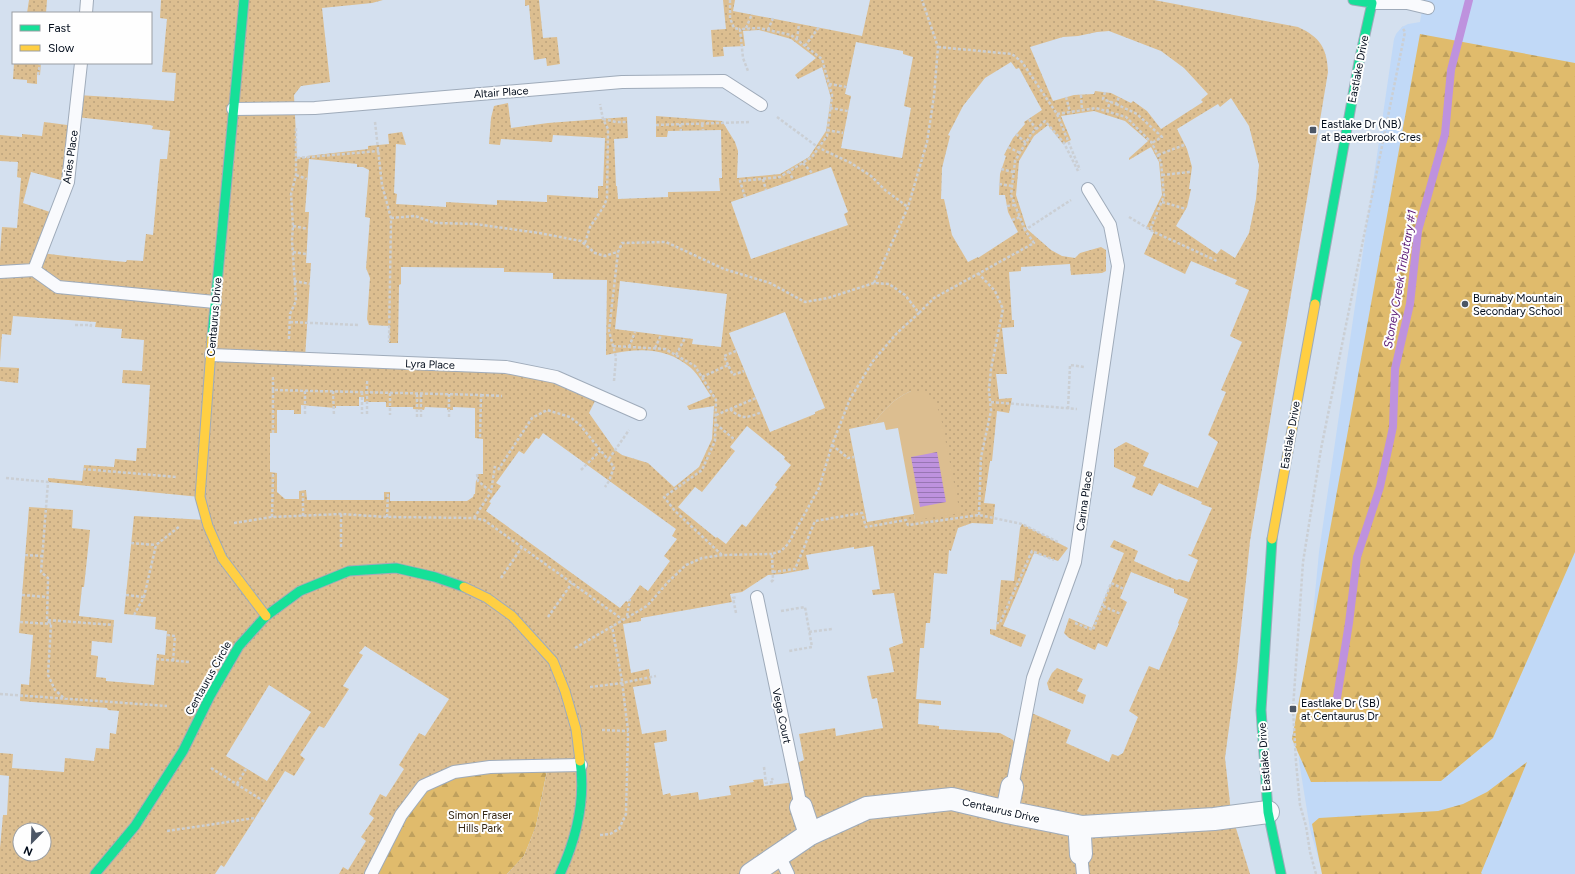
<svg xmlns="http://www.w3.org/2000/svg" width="1575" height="874" viewBox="0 0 1575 874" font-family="Figtree,sans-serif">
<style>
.built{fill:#c1d9f7}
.forest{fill:url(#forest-firs)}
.park{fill:url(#park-dots);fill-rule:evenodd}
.pitch{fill:#dcbe90}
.water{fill:url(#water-rules)}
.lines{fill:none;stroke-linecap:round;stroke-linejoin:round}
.stream{stroke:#be92de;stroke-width:8}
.lane-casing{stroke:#9fabba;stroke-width:14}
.street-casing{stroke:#9fabba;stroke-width:24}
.fast-casing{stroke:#9fabba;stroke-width:11}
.slow-casing{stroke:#9fabba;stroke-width:11}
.path{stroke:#cbcfd4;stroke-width:2.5;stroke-dasharray:3 2;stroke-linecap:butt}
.lane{stroke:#f9fafd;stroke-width:12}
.street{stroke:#f9fafd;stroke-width:22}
.fast{stroke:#16e098;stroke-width:9}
.slow{stroke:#ffcf43;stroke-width:9}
.poi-dot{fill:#4c5665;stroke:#fefefe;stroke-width:1.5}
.labels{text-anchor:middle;stroke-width:4;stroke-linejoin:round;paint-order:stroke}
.street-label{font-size:11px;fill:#020c1b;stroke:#fefefe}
.poi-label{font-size:11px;fill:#020c1b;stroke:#fefefe;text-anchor:start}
.park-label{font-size:11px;fill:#372915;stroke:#fefefe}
.water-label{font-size:12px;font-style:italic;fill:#5b1a76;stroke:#fefefe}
</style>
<defs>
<pattern id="forest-firs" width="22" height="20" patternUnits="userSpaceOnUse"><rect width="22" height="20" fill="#e0bb6c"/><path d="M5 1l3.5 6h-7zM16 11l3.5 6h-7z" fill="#bfa05d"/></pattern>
<pattern id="park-dots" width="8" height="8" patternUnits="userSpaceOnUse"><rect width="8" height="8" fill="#dcbe90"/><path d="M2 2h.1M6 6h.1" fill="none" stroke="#bba27c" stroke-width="1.8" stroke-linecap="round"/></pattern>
<pattern id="water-rules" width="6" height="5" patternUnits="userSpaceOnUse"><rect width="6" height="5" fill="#be92de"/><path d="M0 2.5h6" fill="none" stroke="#9876b3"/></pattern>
</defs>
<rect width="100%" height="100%" fill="#d4e0ef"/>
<path class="built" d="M1424 0H1575V874H1323L1310 829 1299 761 1319 552 1394 39 1396 34 1402 27 1408 24 1420 22Z"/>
<path class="forest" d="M1420 34 1575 63V552L1493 738 1441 781 1311 782 1292 739Z
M1527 762 1481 873 1482 874H1322L1312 824 1319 818 1438 811 1463 804 1487 792Z
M548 765 536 826 524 856 507 874H372L423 786 454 772Z"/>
<path class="park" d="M29 0H47L46 13H27Z
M161 0H383L372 3 322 8 330 82 301 86 294 95 297 157 306 158 307 156 368 149V146L389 144 388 134 402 132 406 145 396 144 394 193 397 194 396 204 446 207V202L497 205V200L547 202V195L598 198V186H603L605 138 553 135 552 142 501 139 500 145 489 144 491 118 494 106 508 103 511 128 548 123 627 117 628 138 614 139 616 186H617L618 199 668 197V192L720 191 719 178H722L721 130 668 131 667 137H656V116L722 121 735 142 738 151 737 178 780 174 809 157 826 131 831 98 822 67 798 79 795 75 816 58 791 39 759 30 743 31 745 46 723 47 724 56 713 57 711 30 726 29 723 0H735L733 11 862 36 870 0H1154L1298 27C1320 37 1327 48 1328 72L1250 541 1237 667 1225 758 1231 812 1250 874H789L778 857 787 874H507L524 856 536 826 548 766 490 767 423 786 372 874H339L343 867 348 870 366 841 361 837 374 818 369 814 380 794 386 797 404 769 399 765 419 733 425 736 449 699 365 646 359 653 363 655 343 686 349 689 324 728 319 726 300 755 305 759 294 776 285 771 224 867 221 865 215 874H0V848L3 815H7L9 776 0 775V753L13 754 12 768 64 772 65 758 94 761 96 748 109 749 110 733 116 734 119 711 108 710 107 708 20 701 21 684 29 685 33 635 19 633 29 507 73 510 72 528 90 530 84 587H82L79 616 114 620 112 643 92 641 91 655 98 656 96 677 106 678V681L154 685 157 654 165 655 167 631 155 629 156 617 124 614 134 516 206 520 200 497 48 482V478L82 481 84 465 114 467 115 459 136 461 137 448H146L150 385 122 383 123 370 142 371 144 340 121 338 122 329 95 327 96 322 13 316 11 335 2 334 0 362V252L2 227 17 228 21 178 17 177 18 162 0 161V135L22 137V134L42 136 44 122 75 126 68 182 31 172 23 203 56 214 41 253 74 257 126 262 127 260 143 261 146 234 153 235 160 159H167L170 131 152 129 153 126 150 125 76 117 78 95 174 101 176 73 162 72 167 19 160 18ZM1109 31 1161 51 1184 68 1208 94 1201 100 1203 102 1161 129 1147 111 1133 101 1131 103 1111 93 1095 91 1094 94 1074 95 1053 101 1030 47 1063 37 1078 36 1097 32ZM856 42 903 51V54L913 57 904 106 911 108 902 158 841 148 851 96 845 94ZM1011 62 1016 69 1019 68 1042 110 1024 122 1025 124 1013 138 1004 155 1006 156 1000 174 999 195H1005L1008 212 1018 232 978 258V257L968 262 952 235 944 199H941L942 168 950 136 948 135 963 106 985 78ZM1231 98 1249 126 1259 165 1256 199 1249 233 1235 258 1221 249 1217 254 1176 226 1187 207 1191 189H1189L1192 167 1187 149 1177 129 1218 104 1220 107ZM1094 111 1125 121 1148 141 1129 158V160L1151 147 1159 162 1162 195 1146 228 1154 232 1144 254 1185 274 1191 261 1237 280 1235 284 1249 290 1230 336 1242 342 1221 390 1226 392 1208 435 1218 442 1198 488 1143 466 1149 453 1126 442 1114 449V467L1136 477 1132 487 1152 496 1159 483 1202 502 1201 504 1212 508 1191 555 1189 554 1188 555 1198 560 1189 582 1179 579 1177 580 1134 561 1138 551 1114 540 1110 547 1124 553 1092 628 1069 618 1064 633 1069 638 1095 650 1098 643 1107 647 1127 602 1120 598 1131 572 1174 589V593L1188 599 1178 623 1179 624 1159 670 1149 666 1129 711 1138 717 1123 753 1118 756 1112 754 1109 762 1066 743 1071 730 1027 711 1018 754 1013 740 1000 733 939 729V726L918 724 919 703 941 705V701L916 699 920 648H924L926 623H930L934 573 947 574 949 550 951 551 958 528 972 523 993 524 995 504 984 503 990 461H992L997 411 1009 413 1012 398 999 399 996 374H1007L1002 328 1014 327V320H1012L1009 272 1021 271V267L1070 264 1071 275 1102 273 1106 271V250L1101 247 1080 253 1075 258 1062 256 1051 250 1027 229 1016 195 1019 161 1034 136 1048 125 1063 144 1071 140 1061 116ZM309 159 357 164V167H363L369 170 365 217 370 218 366 268 370 278 367 319 369 325 390 326 389 343H398L399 285 401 284V267L504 268V272L553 273V279L607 280 606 355C638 348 665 346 691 368 699 375 705 388 711 396L687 406 689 410 714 406 712 439 699 467 674 487 648 463 622 455 615 450 589 413 598 395 506 367 305 358 311 263H306L309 212H305ZM831 167 848 212 844 214 848 225 751 259 731 202ZM620 281 727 294 721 347 692 344 693 339 615 329ZM785 312 825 408 815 412V414L770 432 729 333ZM911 391 915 520 914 514 867 522 849 429 873 424C885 409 893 399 911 391ZM359 397H364V402H386V407H413V409L424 410 425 407 447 408V410H453V407L475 408V438L483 439V474H477L478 481 476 480 475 494H474L473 497 467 501H390V492H384V500H307L306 490 299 491V499H285L277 492V473L270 472V433H277V410H294V414H301V405L336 408V406H359ZM747 426 785 457 784 459 791 465 775 485 777 487 746 527 742 524 726 544 717 537 716 538 678 507 695 487 702 492 735 451 730 447ZM543 433 676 529 672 536 677 539 664 556 670 561 648 591 640 585 628 602 626 601 620 608 486 511 491 503 489 502 501 486 496 483 519 451 524 454 536 438 539 439ZM873 546 880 589 872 590 873 595 894 593 903 643 889 648 894 672 867 676 872 699 877 698 883 728 836 736 835 728 799 734 804 760 792 765 795 782 764 786 763 779 753 780 754 782 729 786 731 795 699 800 698 792 671 796 670 793 663 795 654 743 667 741 666 730 642 734 633 687 651 684 649 669 631 673 623 624 641 621V618L732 602 730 594 742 592 768 575 782 574 809 569 806 555 854 547V549ZM269 685 311 712 267 781 226 756ZM20 830H44V854H20Z
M525 0H539L543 38 557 37 560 64 547 66 546 58 534 60 529 5 525 6Z
M14 63H41L40 75H37V84L27 83V80L13 79Z
M0 367 19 368 18 383 0 381Z
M1022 524 1068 548 1058 561 1034 553 1003 626 1026 635 1021 647 990 634V629L996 630 1001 580 1014 581 1020 528Z
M1057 668 1083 679 1077 691 1086 695 1083 704 1049 690 1047 683 1052 673Z"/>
<path class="pitch" d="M911 391 924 392 933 401 940 413 960 513 915 520 898 428 886 430 884 422 873 424C885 409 893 399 911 391Z"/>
<path class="water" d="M937 452 946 502 920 507 911 457Z"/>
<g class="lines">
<path class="stream" d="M1336 704 1349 623 1357 557 1380 487 1393 427 1395 369 1410 304 1418 231 1445 134 1451 70 1469 0"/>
<defs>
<path id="lane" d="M1372 3H1407L1428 8
M86 13 87 0
M233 109 315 108 622 82 724 81 761 105
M34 270 68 182 81 63
M0 272 34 270 58 287 215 302
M211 355 506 367 556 377 640 414
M757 597 801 807
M1012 787 1033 678 1075 562 1118 266 1110 225 1088 189
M1081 854 1083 874
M779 855 788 874
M371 874 401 815 423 786 454 772 490 767 581 765"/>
<path id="street" d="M801 807 810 834
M1007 812 1012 787
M1081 854 1080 837 1082 827
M751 874 810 834 867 808 952 799 1007 812 1082 827 1214 819 1268 812"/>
<path id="fast" d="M1315 304 1359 62 1372 3 1353 0
M212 337 244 0
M1272 539 1261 710 1268 812 1281 874
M95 874 135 826 183 751 210 696 239 646 266 616 300 591 349 571 396 568 435 577 464 587
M560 874C576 839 586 800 580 761"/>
<path id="slow" d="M212 337 200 497 208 526 222 558 266 616
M1272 539 1315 304
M464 587 487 598 512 616 553 661 565 691 576 729 580 761"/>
</defs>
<use href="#lane" class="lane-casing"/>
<use href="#street" class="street-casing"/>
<use href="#fast" class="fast-casing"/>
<use href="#slow" class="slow-casing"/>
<path class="path" d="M730 0V18L734 28 740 29
M746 28 752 14
M768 30 773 18
M797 39 799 24
M805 46 819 27
M938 47 1012 54 1022 62 1057 114 1080 170
M38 75 40 63
M829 84 847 87
M1105 92 1103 99 1116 104 1119 97
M1081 95 1082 110
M1066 97 1070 112
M1116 104 1137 114 1162 137 1152 143
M830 108 848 111
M1107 112 1110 101
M1057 114 1096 108 1126 117 1152 143 1161 162 1164 196 1150 230
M777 117 819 148 851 163 871 176 885 190 908 207
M603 119 616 122H627
M1029 119 1036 129
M375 122 382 185 391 218 389 342
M680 124 681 131
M702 124 703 130
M656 125 750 122
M827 130 843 133
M1016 134 1026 143
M1008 147 1020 153
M1158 155 1184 145
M297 158 379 151
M803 163 812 173
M1001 169 1013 172
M789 171 793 180
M296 175 307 179
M1162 175 1190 172
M763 179 766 190
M999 184 1012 186
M745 197 740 181 780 177 812 157 827 136 832 95 822 59 791 35 759 28 740 29 743 58 748 71
M1162 202 1186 209
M1007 206 1015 205
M1129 217 1154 232 1217 261
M391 218 415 216 435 223 475 224 539 233 581 241 595 253 605 256 617 252
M1012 220 1020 217
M293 226 308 229
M1025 230 1011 195 1015 161 1031 134 1045 121 1064 143 1078 171
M585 243 590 227 604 206 607 198 608 129 603 119 600 104
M293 252 306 254
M978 273 995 291 1003 309 991 369 989 390 991 411 981 457 979 515
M294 281 310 284
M919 313 934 298 1034 243 1025 230 1071 200
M290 322 358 325
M75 325H91L90 328
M289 339 290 314 296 301 292 240 293 226 291 194 296 175V128
M613 346 665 349 695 366 716 400 715 441 702 470 664 497 675 511 722 555
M629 347 635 332
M655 348 661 335
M676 355 685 338
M728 365 724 356 736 351
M702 377 728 365 733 375 744 371
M614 381 616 357 609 331 618 252 622 243 666 242 724 269 770 283 805 302 828 298 874 283
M273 390V377
M305 391V415
M333 391 334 416
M362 392V414
M390 393V415
M449 394V417
M481 395 502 396
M991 402 1077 409
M730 409C742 420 747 418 762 412
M1068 409 1070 365 1084 367
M367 414V381
M716 415 756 398
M417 417V393
M421 417V394
M716 424 735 440
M273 433V390L481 395 480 438
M832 445 848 458 854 457
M609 459 629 430
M83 469 176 477
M498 470 532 418 547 410 570 417 580 425 614 467 609 481 605 487
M581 470 600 451
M477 474 478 481 490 491
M6 478 48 482 41 572 48 578 47 620 51 624 48 675 55 690 65 699
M341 514V548
M303 516V491
M272 517 273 473
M387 517 388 492
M474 518 491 492 495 466
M234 523 272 517 341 514 387 517 474 518 484 520 622 619
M131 543 156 545
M25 555 42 556
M773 572 795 569 815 521 862 513 866 527 906 520 908 525 979 515 1022 524 1058 542
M501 578 522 547
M771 582 773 580 772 554 781 551 788 544 819 488 832 445 850 399 873 361 897 333 919 313 905 295 889 284 874 283 908 207 927 142 934 96 938 47 922 0
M22 595 48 597
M126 595 144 597
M1103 606 1121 614
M781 611 805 607 812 647 789 651
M736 613 733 598 737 597
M134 615 144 597 156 545 180 526
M627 616 630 599
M548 617 572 583
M48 620 113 625
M20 622 51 624
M996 623H1000L1032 551 1054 560
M1075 623 1093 630 1111 583 1124 589
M809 632 832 629
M167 635 175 636 173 661
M575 648 647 606 668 582 686 565 702 558 722 555 772 554
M156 659 189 662
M590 687 622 683 656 676
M0 694 167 706
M602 730 628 731
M764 767 766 783 773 782 772 778
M211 768 265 802
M237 784 246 769
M167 831 255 818
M600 835 610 834 619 829 626 814 628 731 622 681 612 626
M1316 874 1310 852 1306 826 1300 805 1296 762 1293 709 1303 562 1321 449 1405 32 1402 27"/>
<use href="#lane" class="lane"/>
<use href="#street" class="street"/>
<use href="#fast" class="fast"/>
<use href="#slow" class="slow"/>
</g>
<g class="poi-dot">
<rect x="1309" y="126" width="8" height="8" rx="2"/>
<circle cx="1465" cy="304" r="4"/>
<rect x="1289" y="705" width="8" height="8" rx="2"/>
</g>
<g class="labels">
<g class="street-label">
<text transform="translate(1358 69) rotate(-79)" y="4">Eastlake Drive</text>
<text transform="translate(501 92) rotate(-4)" y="4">Altair Place</text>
<text transform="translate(70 157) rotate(-82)" y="4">Aries Place</text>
<text transform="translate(214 317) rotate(-85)" y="4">Centaurus Drive</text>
<text transform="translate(430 364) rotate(2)" y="4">Lyra Place</text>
<text transform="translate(1290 435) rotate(-80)" y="4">Eastlake Drive</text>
<text transform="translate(1084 501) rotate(-82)" y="4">Carina Place</text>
<text transform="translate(208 678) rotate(-61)" y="4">Centaurus Circle</text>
<text transform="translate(782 716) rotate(78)" y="4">Vega Court</text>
<text transform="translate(1264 757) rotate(-94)" y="4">Eastlake Drive</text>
<text transform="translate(1001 810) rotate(13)" y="4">Centaurus Drive</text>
</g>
<g class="poi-label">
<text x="1321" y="128">Eastlake Dr (NB)<tspan x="1321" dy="13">at Beaverbrook Cres</tspan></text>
<text x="1473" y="302">Burnaby Mountain<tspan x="1473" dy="13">Secondary School</tspan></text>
<text x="1301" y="707">Eastlake Dr (SB)<tspan x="1301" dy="13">at Centaurus Dr</tspan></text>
</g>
<g class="park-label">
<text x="480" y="819">Simon Fraser<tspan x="480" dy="13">Hills Park</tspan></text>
</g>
<g class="water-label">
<text transform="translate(1400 279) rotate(-80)" y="4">Stoney Creek Tributary #1</text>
</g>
</g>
<rect x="12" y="12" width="140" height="52" fill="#fefefe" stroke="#999da3"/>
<rect x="20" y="25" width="20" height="6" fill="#16e098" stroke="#999da3"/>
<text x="48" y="32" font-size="12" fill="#020c1b">Fast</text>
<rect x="20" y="45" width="20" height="6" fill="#ffcf43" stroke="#999da3"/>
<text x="48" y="52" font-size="12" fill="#020c1b">Slow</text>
<g transform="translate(32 842) rotate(203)"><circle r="19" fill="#fefefe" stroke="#999da3"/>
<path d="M0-3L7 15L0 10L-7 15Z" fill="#4c5665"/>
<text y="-6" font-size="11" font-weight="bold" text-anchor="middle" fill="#020c1b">N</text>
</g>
</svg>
